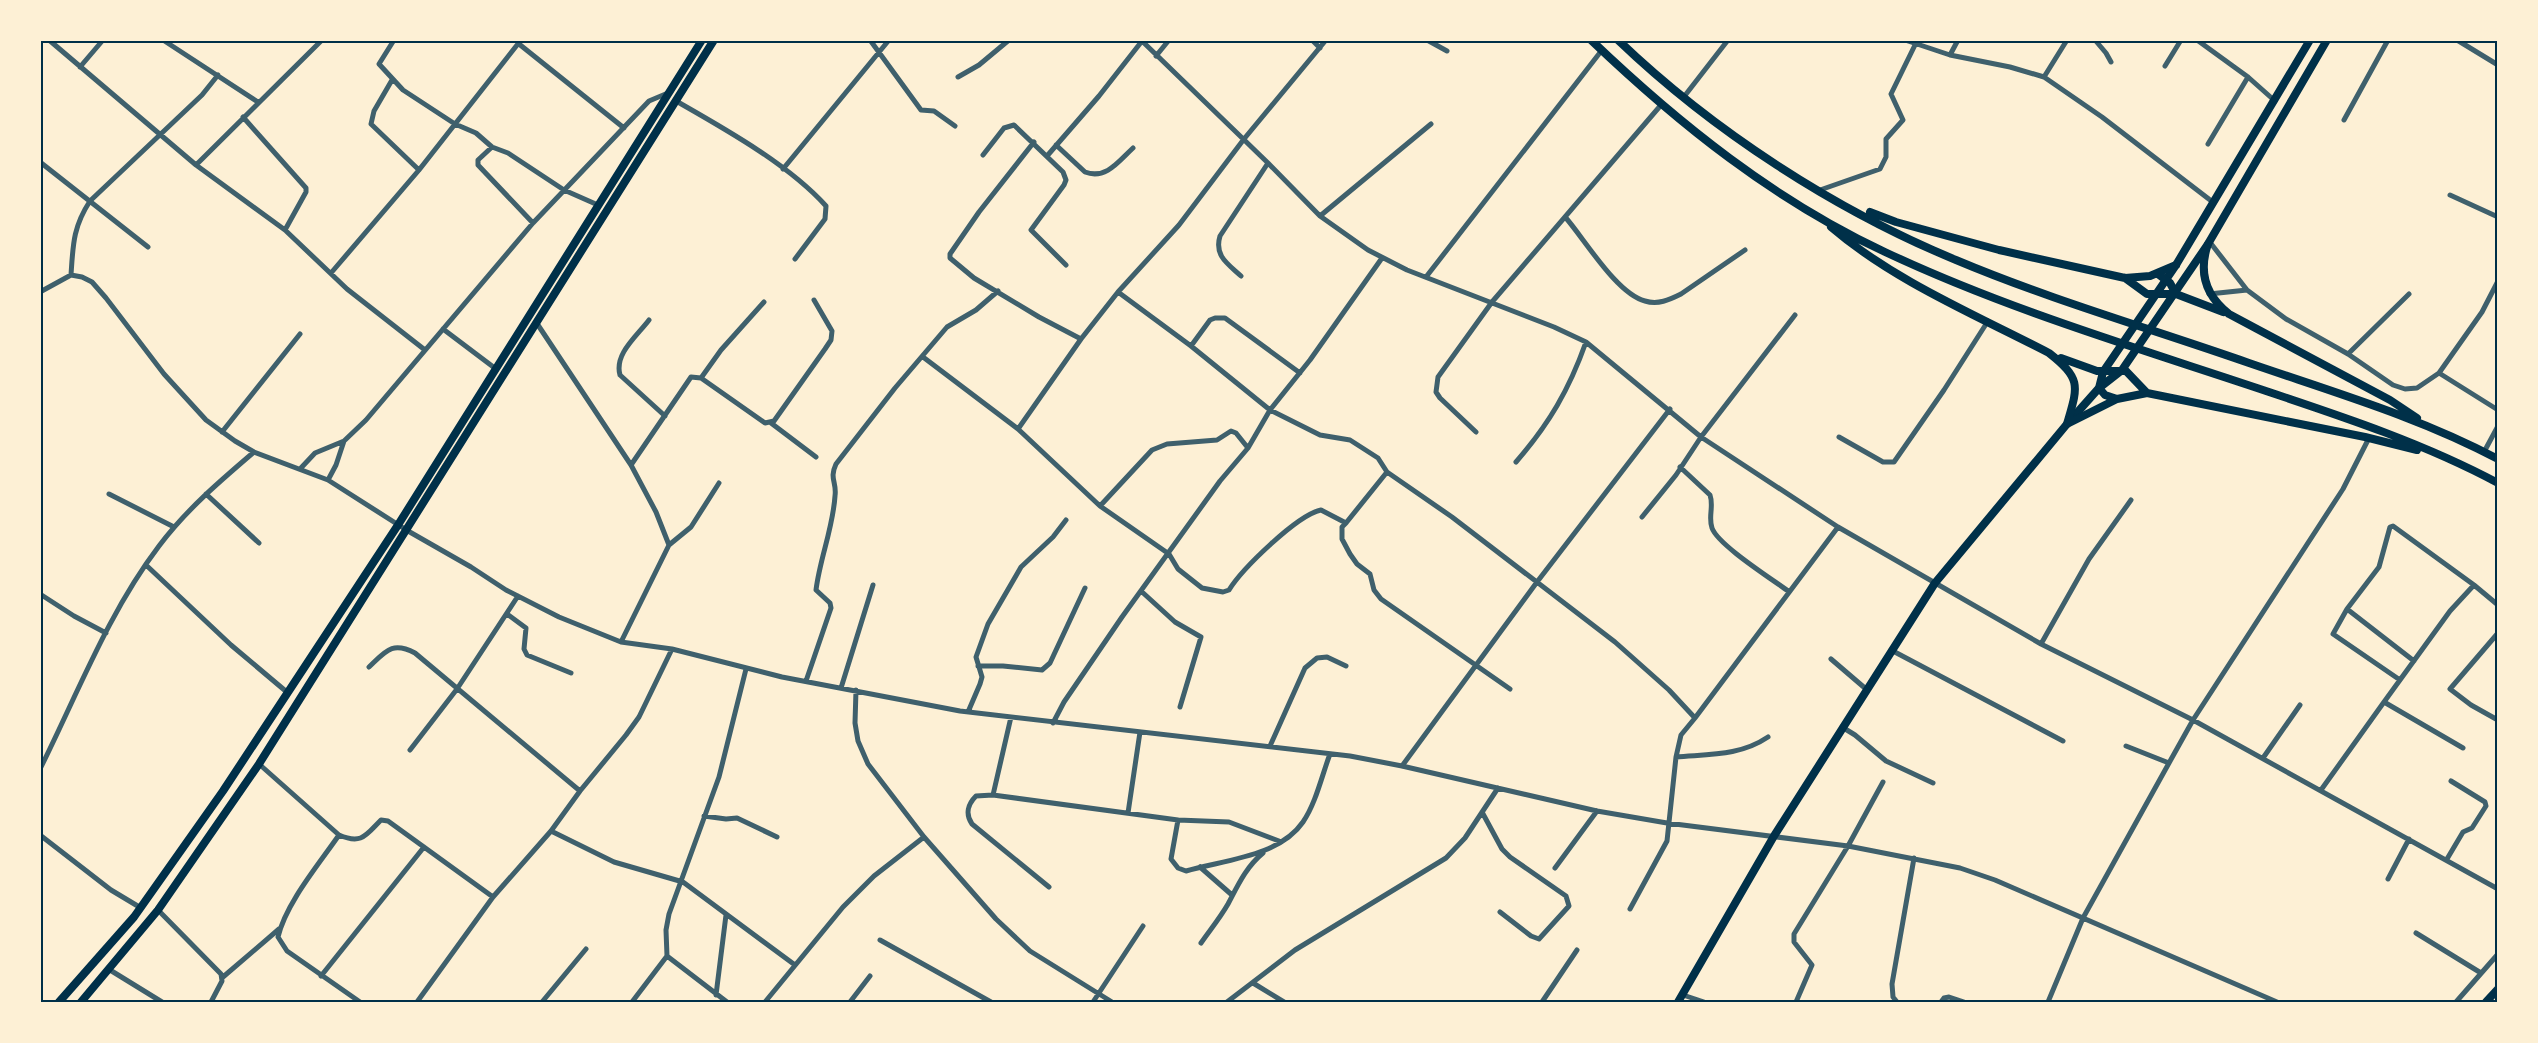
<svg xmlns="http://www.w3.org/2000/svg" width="2538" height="1043" viewBox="0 0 2538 1043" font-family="'Noto Serif',serif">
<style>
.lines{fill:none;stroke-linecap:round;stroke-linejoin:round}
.minor{stroke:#3f606c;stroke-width:5}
.secondary{stroke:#003049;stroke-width:8}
.primary{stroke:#003049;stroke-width:8}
.trunk{stroke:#003049;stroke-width:8}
.neatline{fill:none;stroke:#003049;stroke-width:2}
</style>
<rect width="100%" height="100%" fill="#fdf0d5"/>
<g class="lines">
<path class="minor" d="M49 40 196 165 285 230 347 289 425 350
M163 40 258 102
M394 40 379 64 403 90 455 124 476 133 492 147 508 153 564 190 598 205
M870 40 921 110 934 111 955 126
M1141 40 1268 163 1320 216 1368 250 1407 270 1554 327 1586 342 1701 437 1838 527 2041 644 2193 720 2498 889
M1312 40 1320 48
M1427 40 1447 51
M1905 40 1950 55 2010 67 2044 77 2102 117 2214 203
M2095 40 2106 53 2111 62
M2197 40 2248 77 2275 101
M2457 40 2498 65
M519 44 624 128
M1950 55 1958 40
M1156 56 1169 40
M2165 66 2181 40
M80 67 103 40
M958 77 979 65 1009 40
M2044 77 2067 40
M392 80 374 111 371 124 419 170
M1683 98 1728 40
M676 101C725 129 788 164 826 206L825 219 795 259
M243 117 306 188V192L285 230
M2344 120 2388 40
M1034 142 979 212 950 254V258L974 278 1039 317 1081 339
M2208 144 2248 77
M1056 145 1085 172C1106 180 1119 161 1133 148
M492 147 478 160V165L533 223
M983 155 1004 128 1014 125 1063 172 1066 180 1064 185 1031 230 1066 265
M1047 156 1099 96 1142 41
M40 162 148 247
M196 165 322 40
M783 169 889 40
M1820 190 1880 169 1886 157V139L1903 120 1891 94 1915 45
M2450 195 2498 217
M1320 216 1431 124
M1566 218C1585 240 1617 294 1645 301 1658 305 1669 300 1681 294L1745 250
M2209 241 2247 290
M331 273 419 170 521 40
M71 275C73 245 73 227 90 201L202 95 218 75
M1241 276C1228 264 1214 256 1220 236L1268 163
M1426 277 1602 50
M40 292 71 275 82 277 92 282 106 298 164 374 206 420 235 441 254 452 328 480 408 531 471 567 506 590 559 617 621 642 672 649 782 677 960 711 1350 756 1402 766 1597 811 1667 823 1848 846 1960 868 1995 880 2277 1002
M1118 292 1191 346 1270 410 1320 435 1350 440 1378 458 1387 472 1452 517 1615 642 1669 690 1695 718 1681 735 1676 757 1667 841 1630 909
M2209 294 2247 290 2286 319 2348 354 2393 385 2405 389 2417 388 2439 373 2498 410
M649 320C637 336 614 354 620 375L665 416
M536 322 631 465 656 512 669 545 621 642
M443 329 496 369
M1191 346 1210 320 1215 318H1225L1300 373
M2348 354 2409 294
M923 357 1018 429 1100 506 1169 554 1178 569 1202 588 1223 592 1229 590C1242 569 1297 515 1321 510L1346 523 1387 472
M2439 373 2482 312 2498 281
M701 378 765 423 774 421 825 349 831 340 832 331 814 300
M771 423 816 457
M1018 429 1081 339 1118 292 1179 225 1244 139 1326 40
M222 432 300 334
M1476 432 1440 398 1436 392 1438 377 1492 302 1661 105
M1839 437 1883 462H1894L1944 390 1988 321
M2484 452 2498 426
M1516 462C1549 424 1569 390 1586 342
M631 465 691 377 701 378 721 350 764 302
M1680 467 1710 495C1714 506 1708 517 1712 528 1718 545 1772 579 1788 591
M300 469 315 453 344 441 366 420 533 223 649 101 668 93
M328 480 336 465 344 441
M109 494 174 527
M206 494 259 543
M1100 506 1152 450 1167 444 1217 440 1231 431 1236 433 1248 448
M1642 517 1676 475 1701 437 1795 315
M1346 523 1342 527V539L1350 554 1357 564 1370 574 1374 590 1381 599 1510 689
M669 545 691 527 719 483
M146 565 231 645 288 693
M1141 591 1175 622 1201 637 1180 707
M40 594 74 616 106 633
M2347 609 2414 661
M507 614 526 628 524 649 527 655 571 673
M2041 644 2089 559 2131 500
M1891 650 2063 741
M1831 659 1866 689
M978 666H1003L1042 670 1050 663 1085 588
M369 667C386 651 392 641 415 653L580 791
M2400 680 2333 634 2347 609 2379 567 2390 527 2393 526 2474 585 2498 605
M806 681 831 608 830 603 816 590C820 558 833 528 835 496 837 482 829 479 836 464L895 388 947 327 976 310 998 291
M841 688 873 585
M856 690 855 723 858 741 868 764 924 837 996 919 1030 951 1112 1002
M2384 702 2450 611 2474 585
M968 712 980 684 982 677 976 657 988 624 1021 567 1053 537 1066 520
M1695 718 1838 527
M2496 719 2471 705 2450 689 2498 633
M1053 723 1064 702 1122 617 1220 481 1248 448 1270 410 1310 360 1382 258
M1842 727 1855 735 1886 761 1933 783
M1270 746 1305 668 1317 658 1327 657 1346 666
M2126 746 2169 763
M410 750 457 689 518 596
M1676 757C1709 754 1740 756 1768 737
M2263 758 2300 705
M259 764 339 835C362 845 366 835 381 820L388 821 493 897
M1402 766 1537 582 1670 409
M40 769C77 695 108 613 159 546 186 510 220 481 254 452
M2321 790 2384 702 2463 748
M993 795 1011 717
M1482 812 1502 849 1510 857 1566 896 1569 906 1539 939 1531 936 1500 912
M1128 813 1140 732
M704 816 726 819 737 818 777 837
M1178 820 1171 859 1178 868 1186 871C1223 860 1279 857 1303 822 1316 803 1322 775 1330 754
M551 831 614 862 683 882 795 965
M40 835 111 890 141 908
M339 835C319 864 286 903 278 937L287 951 360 1002
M2447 859 2463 832 2472 828 2486 806 2485 802 2451 781
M1200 867 1232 895
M1555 868 1597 811
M2388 879 2409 839
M1049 887 972 824C965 814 968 804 976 796L993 795 1178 820 1229 822 1279 841
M158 910 221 974 222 981 211 1002
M2416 933 2481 973
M880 940 991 1002
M1201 943C1210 930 1220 918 1228 904 1238 885 1246 867 1263 853
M667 956 727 1002
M110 970 162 1002
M321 976 424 847
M223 977 279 929
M1253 983 1284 1002
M716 995 726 915
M1683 995 1704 1002
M417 1002 493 897 551 831 580 791 626 735 639 717 672 649
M542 1002 586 949
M632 1002 667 956 666 930 669 914 719 777 746 669
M765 1002 843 907 874 876 924 837
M850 1002 870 976
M1093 1002 1143 926
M1227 1002 1295 950 1446 858 1465 838 1498 788
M1542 1002 1577 950
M1796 1002 1812 965 1794 942V934L1848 846 1883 782
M1897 1002 1893 997 1892 984 1914 858
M1941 1002 1944 998 1949 997 1964 1002
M2048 1002 2083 918 2169 763 2193 720 2343 489 2369 438
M2456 1002 2498 954"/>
<path class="secondary" d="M2099 388 2103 372 2176 265 2310 40
M1678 1002 1774 836 1935 583 2067 424 2099 388 2122 370 2208 244 2327 40"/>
<path class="primary" d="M59 1002 134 917 223 791 398 525 702 40
M81 1002 158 910 259 764 714 40
M2486 1002 2498 989"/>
<path class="trunk" d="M1591 40C1679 124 1774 200 1885 252 2008 310 2141 349 2269 392 2347 418 2425 444 2498 483
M1618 40C1713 131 1835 210 1956 260 2051 300 2152 329 2249 363 2333 392 2419 417 2498 459
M1870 212 1896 222 1999 250 2125 278 2150 276 2176 265
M1831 227C1894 281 1976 315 2049 353 2082 379 2078 386 2067 424
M2208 244C2198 273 2206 296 2229 314L2390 400 2417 418
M2158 274 2170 283 2176 294
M2125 278 2147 294H2176L2223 312
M2061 358 2097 371H2126L2147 393
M2099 388 2105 395 2117 399
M2067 424 2117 399 2147 393 2365 437 2417 450"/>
</g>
<rect width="2538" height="1043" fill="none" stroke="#fdf0d5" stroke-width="84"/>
<rect x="42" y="42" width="2454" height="959" class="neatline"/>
</svg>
